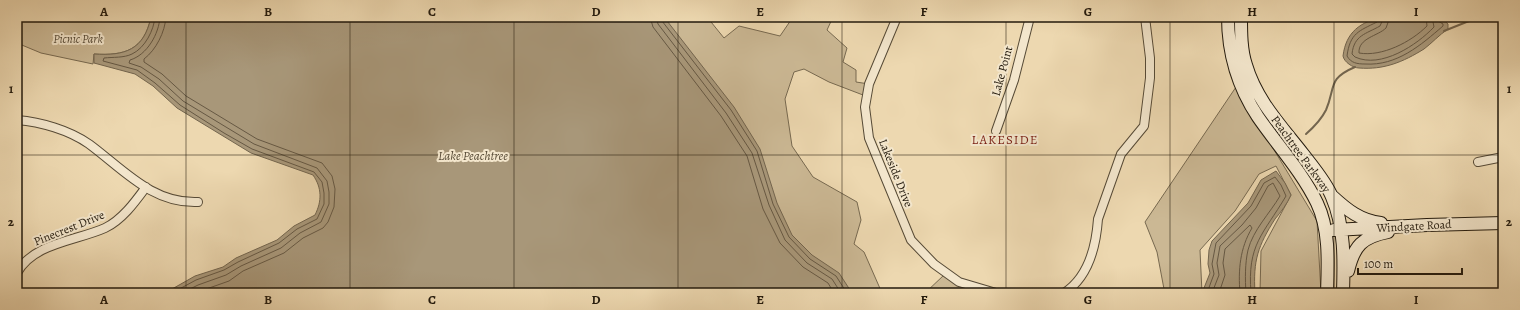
<svg xmlns="http://www.w3.org/2000/svg" width="1520" height="310" viewBox="0 0 1520 310" font-family="Alegreya,serif">
<style>
.green{fill:#cbb894;stroke:#776950}
.water{fill:#a89779;stroke:#73654e}
.lines{fill:none;stroke-linecap:round;stroke-linejoin:round}
.shore{stroke:#665843;stroke-width:1}
.stream{stroke:#73654e;stroke-width:2}
.street-casing{stroke:#564a36;stroke-width:10}
.secondary-casing{stroke:#231a0d;stroke-width:14}
.street{stroke:#f3e6cc;stroke-width:8}
.secondary{stroke:#f3e6cc;stroke-width:12}
.grid{fill:none;stroke:#231a0d;stroke-width:1;stroke-opacity:0.55}
.labels{text-anchor:middle;stroke-width:4;stroke-linejoin:round;paint-order:stroke}
.park-label{font-size:12px;font-style:italic;fill:#554936;stroke:#f3e6cc}
.street-label{font-size:12px;fill:#231a0d;stroke:#f3e6cc}
.neighbourhood-label{font-size:13px;letter-spacing:1px;fill:#7a1f14;stroke:#f3e6cc}
.water-label{font-size:13px;font-style:italic;fill:#584c38;stroke:#f3e6cc}
.neatline{fill:none;stroke:#231a0d;stroke-width:1.5}
.grid-label{font-size:13px;text-anchor:middle;font-weight:bold;fill:#231a0d}
</style>
<rect width="100%" height="100%" fill="#edd8b0"/>
<filter id="stains"><feTurbulence type="fractalNoise" baseFrequency=".005" numOctaves="4"/><feColorMatrix values="0 0 0 0 .2 0 0 0 0 .09 0 0 0 0 .02 0 0 0 .5 -.17"/></filter>
<radialGradient id="worn" r=".72"><stop offset=".6" stop-color="#630" stop-opacity="0"/><stop offset="1" stop-color="#630" stop-opacity=".3"/></radialGradient>
<path class="green" d="M17 17H151C144 50 125 56 94 54L93 64 41 53 17 43Z
M648 17H707L724 38 739 26 780 36 793 17H833L827 30 847 48 843 62 856 70V82L869 84 863 95 829 82 804 69 794 72 785 99 792 146 813 177 857 202 861 220 854 244 864 252 882 293H833L811 266Z
M1236 87 1317 221 1321 293H1260L1261 251 1291 195 1276 166 1259 174 1235 211 1200 250 1202 293H1162L1164 289 1157 252 1145 222Z
M944 275 989 293H925Z"/>
<path class="water" d="M151 17H664L734 107 760 149 777 203 792 235 812 255 839 273 852 293H165L195 276 223 267 236 258 277 240 294 226 315 215C322 201 322 188 313 175L251 153 177 108 153 86 135 74 94 63V54C125 56 144 50 151 17Z
M1383 17C1398 17 1438 12 1448 24V29C1439 35 1432 43 1424 49 1403 62 1384 70 1359 68 1353 68 1344 62 1343 56 1346 32 1360 22 1383 17Z
M1276 171 1285 183 1291 195C1287 204 1281 212 1275 219 1258 246 1253 260 1255 293H1202L1210 273 1208 264 1209 250 1212 241 1248 203 1261 180Z"/>
<g class="lines">
<path class="shore" d="M155 17C154 30 145 48 132 54 124 58 113 57 104 58L103 61 137 70 155 83 180 105 224 133 252 149 314 172 322 182 324 193V204L317 219 297 229 279 243 238 262 224 270 196 280 172 293
M160 17C159 34 147 55 130 60L129 63 141 67 159 79 183 101 254 144 317 168 327 181 329 192V204L321 222 300 233 281 248 241 266 226 275 198 285 182 293
M166 17C165 32 156 50 144 59V62L162 74 186 96 257 139 322 163 332 176 335 189 334 207 328 222 323 228 303 238 284 253 243 271 229 281 195 293
M650 17 653 27 721 116 747 156 763 209 780 243 803 267 828 283 834 293
M656 17 658 24 726 113 752 153 769 205 785 240 807 263 832 279 841 293
M661 17 662 21 731 110 757 151 773 204 789 237 810 259 836 276 847 293
M1379 17 1377 22C1359 31 1350 33 1347 56 1351 63 1357 64 1365 64 1397 66 1421 45 1443 26V24L1438 21 1437 17
M1384 17 1380 26C1366 34 1354 35 1352 54L1355 57C1381 69 1417 45 1434 27L1432 17
M1390 17 1386 28C1378 36 1358 38 1359 53 1382 57 1411 42 1427 26L1426 17
M1207 293 1214 274 1212 264 1216 243 1251 206 1264 183 1275 177 1281 185 1286 196C1263 235 1247 244 1251 293
M1212 293 1219 275 1217 263 1220 246 1242 225 1256 208 1268 186 1273 183 1280 196C1270 213 1253 230 1248 250 1245 263 1245 279 1246 293
M1219 293 1225 275 1223 263 1225 249 1250 225 1252 228C1240 248 1238 270 1240 293"/>
<path class="stream" d="M1444 31 1479 17
M1306 134C1314 127 1321 120 1326 110 1336 87 1327 79 1355 67"/>
<defs>
<path id="street" d="M897 17 869 84 865 107 869 138 911 240 934 264 959 282 996 293
M17 120C41 122 69 130 89 144 123 169 152 204 198 202
M996 131 1014 80 1030 17
M1478 162 1503 157
M17 273C33 243 76 241 105 228 122 220 135 202 146 187
M1064 293C1089 277 1096 247 1098 219L1121 154 1144 126 1150 78V58L1145 17"/>
<path id="secondary" d="M1228 17C1228 53 1238 87 1258 117 1278 146 1302 172 1317 203 1330 230 1328 264 1327 293
M1241 17C1241 33 1241 50 1246 65 1256 100 1282 127 1303 154 1313 167 1326 182 1332 197 1345 227 1344 261 1343 293
M1332 196C1347 210 1361 221 1381 223
M1334 230 1427 225 1503 223
M1348 271C1354 246 1362 237 1388 232"/>
</defs>
<use href="#street" class="street-casing"/>
<use href="#secondary" class="secondary-casing"/>
<use href="#street" class="street"/>
<use href="#secondary" class="secondary"/>
</g>
<path class="grid" d="M186 17V293M350 17V293M514 17V293M678 17V293M842 17V293M1006 17V293M1170 17V293M1334 17V293M17 155H1503"/>
<g class="labels">
<g class="park-label">
<text x="78" y="43">Picnic Park</text>
</g>
<g class="street-label">
<text transform="translate(1002 71) rotate(-75)" y="4">Lake Point</text>
<text transform="translate(1301 154) rotate(54)" y="4">Peachtree Parkway</text>
<text transform="translate(896 173) rotate(68)" y="4">Lakeside Drive</text>
<text transform="translate(1414 226) rotate(-3)" y="4">Windgate Road</text>
<text transform="translate(69 228) rotate(-22)" y="4">Pinecrest Drive</text>
</g>
<g class="neighbourhood-label">
<text x="1005" y="144">LAKESIDE</text>
</g>
<g class="water-label">
<text x="473" y="160">Lake Peachtree</text>
</g>
</g>
<rect width="1520" height="310" fill="none" stroke="#edd8b0" stroke-width="44"/>
<path d="M1358 268v6h104v-6" fill="none" stroke="#231a0d" stroke-width="2"/>
<text x="1364" y="268" font-size="12" fill="#231a0d" stroke="#f3e6cc" stroke-width="3" paint-order="stroke">100 m</text>
<rect x="22" y="22" width="1476" height="266" class="neatline"/>
<g class="grid-label">
<text x="104" y="16">A</text>
<text x="268" y="16">B</text>
<text x="432" y="16">C</text>
<text x="596" y="16">D</text>
<text x="760" y="16">E</text>
<text x="924" y="16">F</text>
<text x="1088" y="16">G</text>
<text x="1252" y="16">H</text>
<text x="1416" y="16">I</text>
<text x="11" y="93">1</text>
<text x="1509" y="93">1</text>
<text x="11" y="226">2</text>
<text x="1509" y="226">2</text>
<text x="104" y="304">A</text>
<text x="268" y="304">B</text>
<text x="432" y="304">C</text>
<text x="596" y="304">D</text>
<text x="760" y="304">E</text>
<text x="924" y="304">F</text>
<text x="1088" y="304">G</text>
<text x="1252" y="304">H</text>
<text x="1416" y="304">I</text>
</g>
<rect width="100%" height="100%" filter="url(#stains)"/>
<rect width="100%" height="100%" fill="url(#worn)"/>
</svg>
